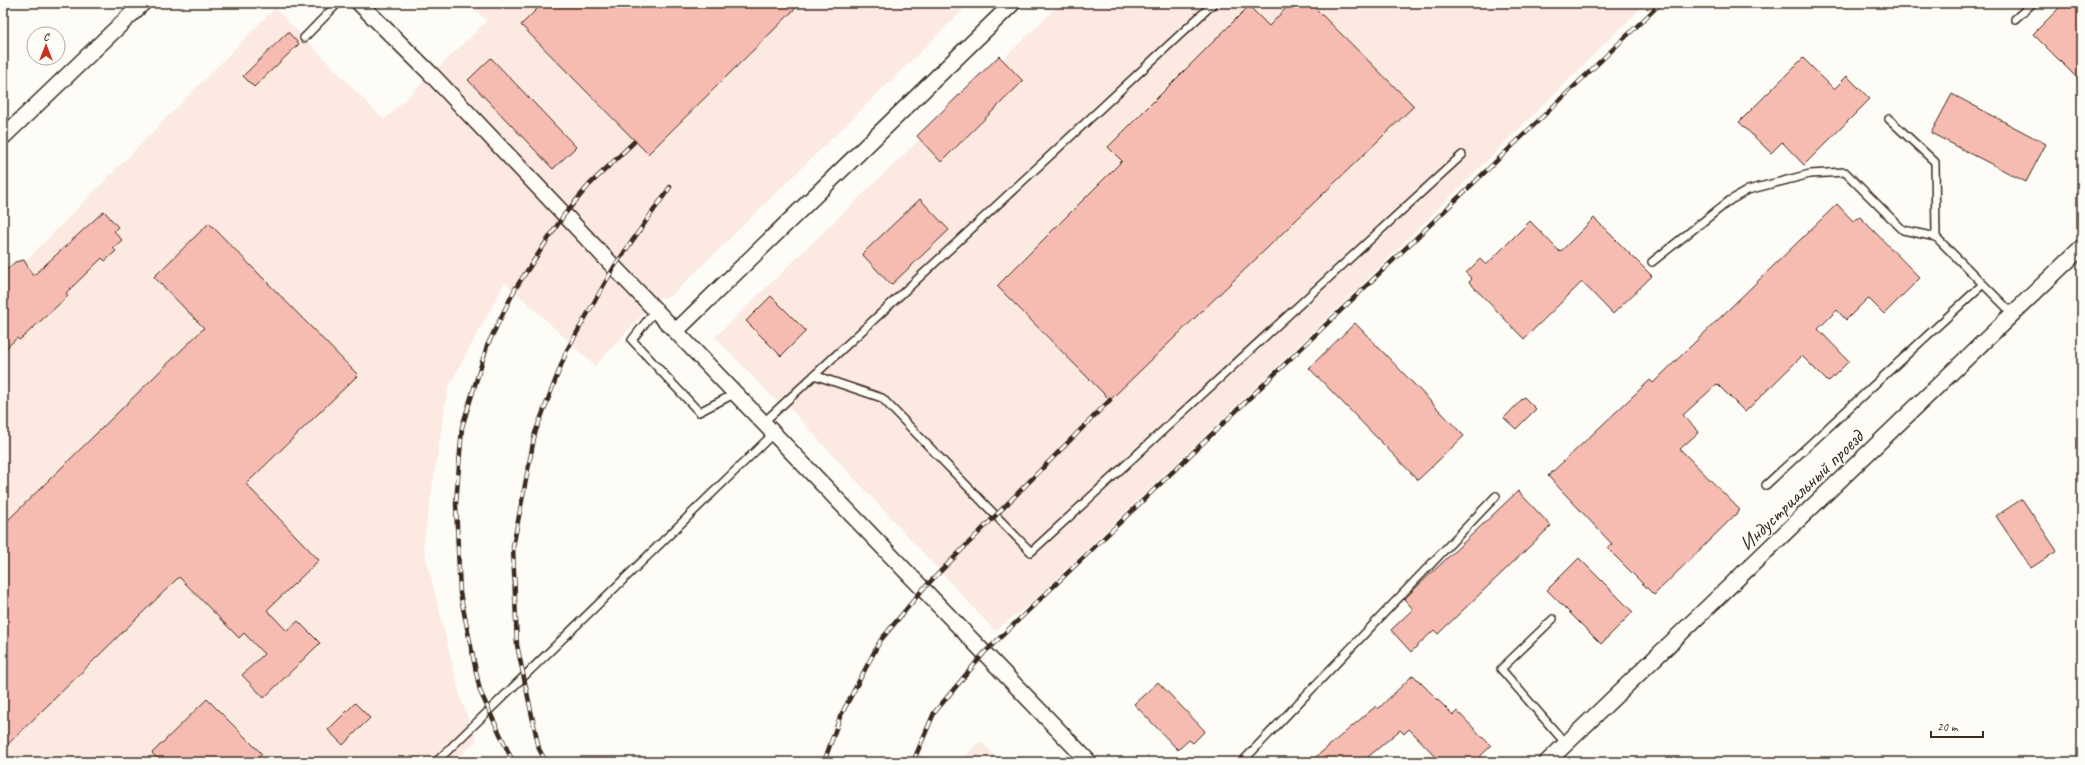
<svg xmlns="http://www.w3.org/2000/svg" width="2085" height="765" viewBox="0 0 2085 765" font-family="Caveat,sans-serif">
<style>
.built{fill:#fbe9e2}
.building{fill:#f7bcb1;stroke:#3b2a1e}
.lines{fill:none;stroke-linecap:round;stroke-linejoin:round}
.service-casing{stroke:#3b2a1e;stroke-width:10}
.minor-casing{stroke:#3b2a1e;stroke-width:18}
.service{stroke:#fdfcf7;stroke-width:7}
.minor{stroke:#fdfcf7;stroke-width:15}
.rail-casing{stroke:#3b2a1e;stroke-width:4.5}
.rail{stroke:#fdfcf7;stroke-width:3;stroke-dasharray:9;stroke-linecap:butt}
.labels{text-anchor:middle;stroke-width:3;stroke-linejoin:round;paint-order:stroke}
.street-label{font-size:20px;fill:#3b2a1e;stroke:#fdfcf7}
</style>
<rect width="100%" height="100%" fill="#fdfcf7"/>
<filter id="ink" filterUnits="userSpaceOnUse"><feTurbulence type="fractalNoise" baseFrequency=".025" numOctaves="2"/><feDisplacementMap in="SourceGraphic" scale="8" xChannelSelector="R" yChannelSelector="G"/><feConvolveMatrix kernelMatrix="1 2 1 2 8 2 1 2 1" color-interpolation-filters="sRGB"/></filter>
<g filter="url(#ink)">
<path class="built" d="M468 3H970L670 297H659L595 366 505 282 448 388 423 545 461 700 477 740 453 762H3V284L275 8 384 120 487 21Z
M1061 3H1646L1352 294 1032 602 995 631 785 403 781 400 778 403 715 337Z
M981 742 1001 762H961L976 744Z"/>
<path class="building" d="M543 3H801L648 154 521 25Z
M1291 3H1310L1414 106 1110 400 997 286 1122 161 1108 147 1249 6 1269 26Z
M2064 3H2082V83L2033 34Z
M288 32 299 44 254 87 243 76Z
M999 56 1023 81 941 162 917 136Z
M491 58 576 147 553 169 468 80Z
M1803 58 1834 89 1847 76 1870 99 1804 165 1782 142 1771 153 1739 122Z
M1952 94 2046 144 2026 182 1931 133Z
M920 199 949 230 891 285 862 254Z
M1837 204 1853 221 1860 217 1920 278 1884 314 1868 298 1846 320 1837 310 1818 329 1849 361 1828 382 1802 356 1745 412 1717 384 1683 415 1699 432 1680 449 1740 510 1654 595 1607 548 1612 544 1548 476 1650 380 1653 383Z
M104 211 118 227 114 231 122 240 113 248 116 251 105 261 102 258 66 293 68 296 23 337 19 340 17 338 3 351V273L15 262 24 260 33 276Z
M1594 218 1652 276 1613 314 1582 282 1524 339 1469 282 1472 279 1466 273 1480 259 1486 265 1530 221 1560 252Z
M209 223 358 375 246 484 319 560 267 610 287 631 298 621 320 643 264 698 242 675 264 654 244 633 239 638 179 577 3 749V525L204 328 154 277Z
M771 296 806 331 781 356 746 321Z
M1355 323 1464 436 1418 480 1309 368Z
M1524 397 1536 409 1516 429 1504 418Z
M1518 491 1551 526 1438 634 1434 630 1411 652 1391 630 1413 609 1404 599Z
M2022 499 2057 551 2031 568 1996 516Z
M1579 558 1633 612 1601 644 1547 590Z
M1413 675 1453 715 1457 711 1491 746 1474 762H1441L1409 729 1404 734 1400 730 1362 762H1310L1376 706 1378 709Z
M1158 682 1205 731 1193 743 1189 740 1178 750 1134 704Z
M207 699 262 754 254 762H160L152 753Z
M355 703 370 718 343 745 328 730Z"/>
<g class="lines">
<defs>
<path id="service" d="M2015 19 2033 3
M304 38 338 3
M1889 119 1935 162 1936 237 2013 314
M1652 262 1729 201 1748 190 1810 174 1845 172 1903 230 1936 237
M656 309 632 340 699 412 736 393
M814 375 882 398 1031 552 1462 155
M764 422 1214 3
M1766 485 1983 284
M1553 619 1501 669 1566 744
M436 762 774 433
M1242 762 1496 496"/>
<path id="minor" d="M359 3 431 74 614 267 1089 762
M3 137 143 3
M676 331 1013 3
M1547 762 2082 247"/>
</defs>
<use href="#service" class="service-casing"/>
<use href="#minor" class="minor-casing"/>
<use href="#service" class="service"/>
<use href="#minor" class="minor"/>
<defs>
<path id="rail" d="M513 762 480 691 460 593 456 504 462 427 487 346 515 289 564 215 589 185 634 142
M546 762 539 749 517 645 513 547 535 433 567 350 614 267 670 187
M824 762 840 717 880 641 923 589 1110 400
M913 762 934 713 984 653 1661 3"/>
</defs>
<use href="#rail" class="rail-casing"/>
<use href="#rail" class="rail"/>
</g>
</g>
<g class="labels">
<g class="street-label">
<text transform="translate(1801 490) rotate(-44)" y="7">Индустриальный проезд</text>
</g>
</g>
<rect width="2085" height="765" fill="none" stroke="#fdfcf7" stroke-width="16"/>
<rect x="8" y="8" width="2069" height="749" fill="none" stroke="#3b2a1e" stroke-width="1.5" filter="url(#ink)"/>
<g transform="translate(46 46)"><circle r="19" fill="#fdfcf7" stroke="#afa8a0"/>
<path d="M0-3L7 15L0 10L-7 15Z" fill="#c8321e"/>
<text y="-6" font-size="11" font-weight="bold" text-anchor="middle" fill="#3b2a1e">С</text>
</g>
<path d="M1931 731v6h52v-6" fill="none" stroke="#3b2a1e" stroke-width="2"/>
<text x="1937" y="731" font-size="12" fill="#3b2a1e" stroke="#fdfcf7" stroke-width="3" paint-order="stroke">20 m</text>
</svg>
